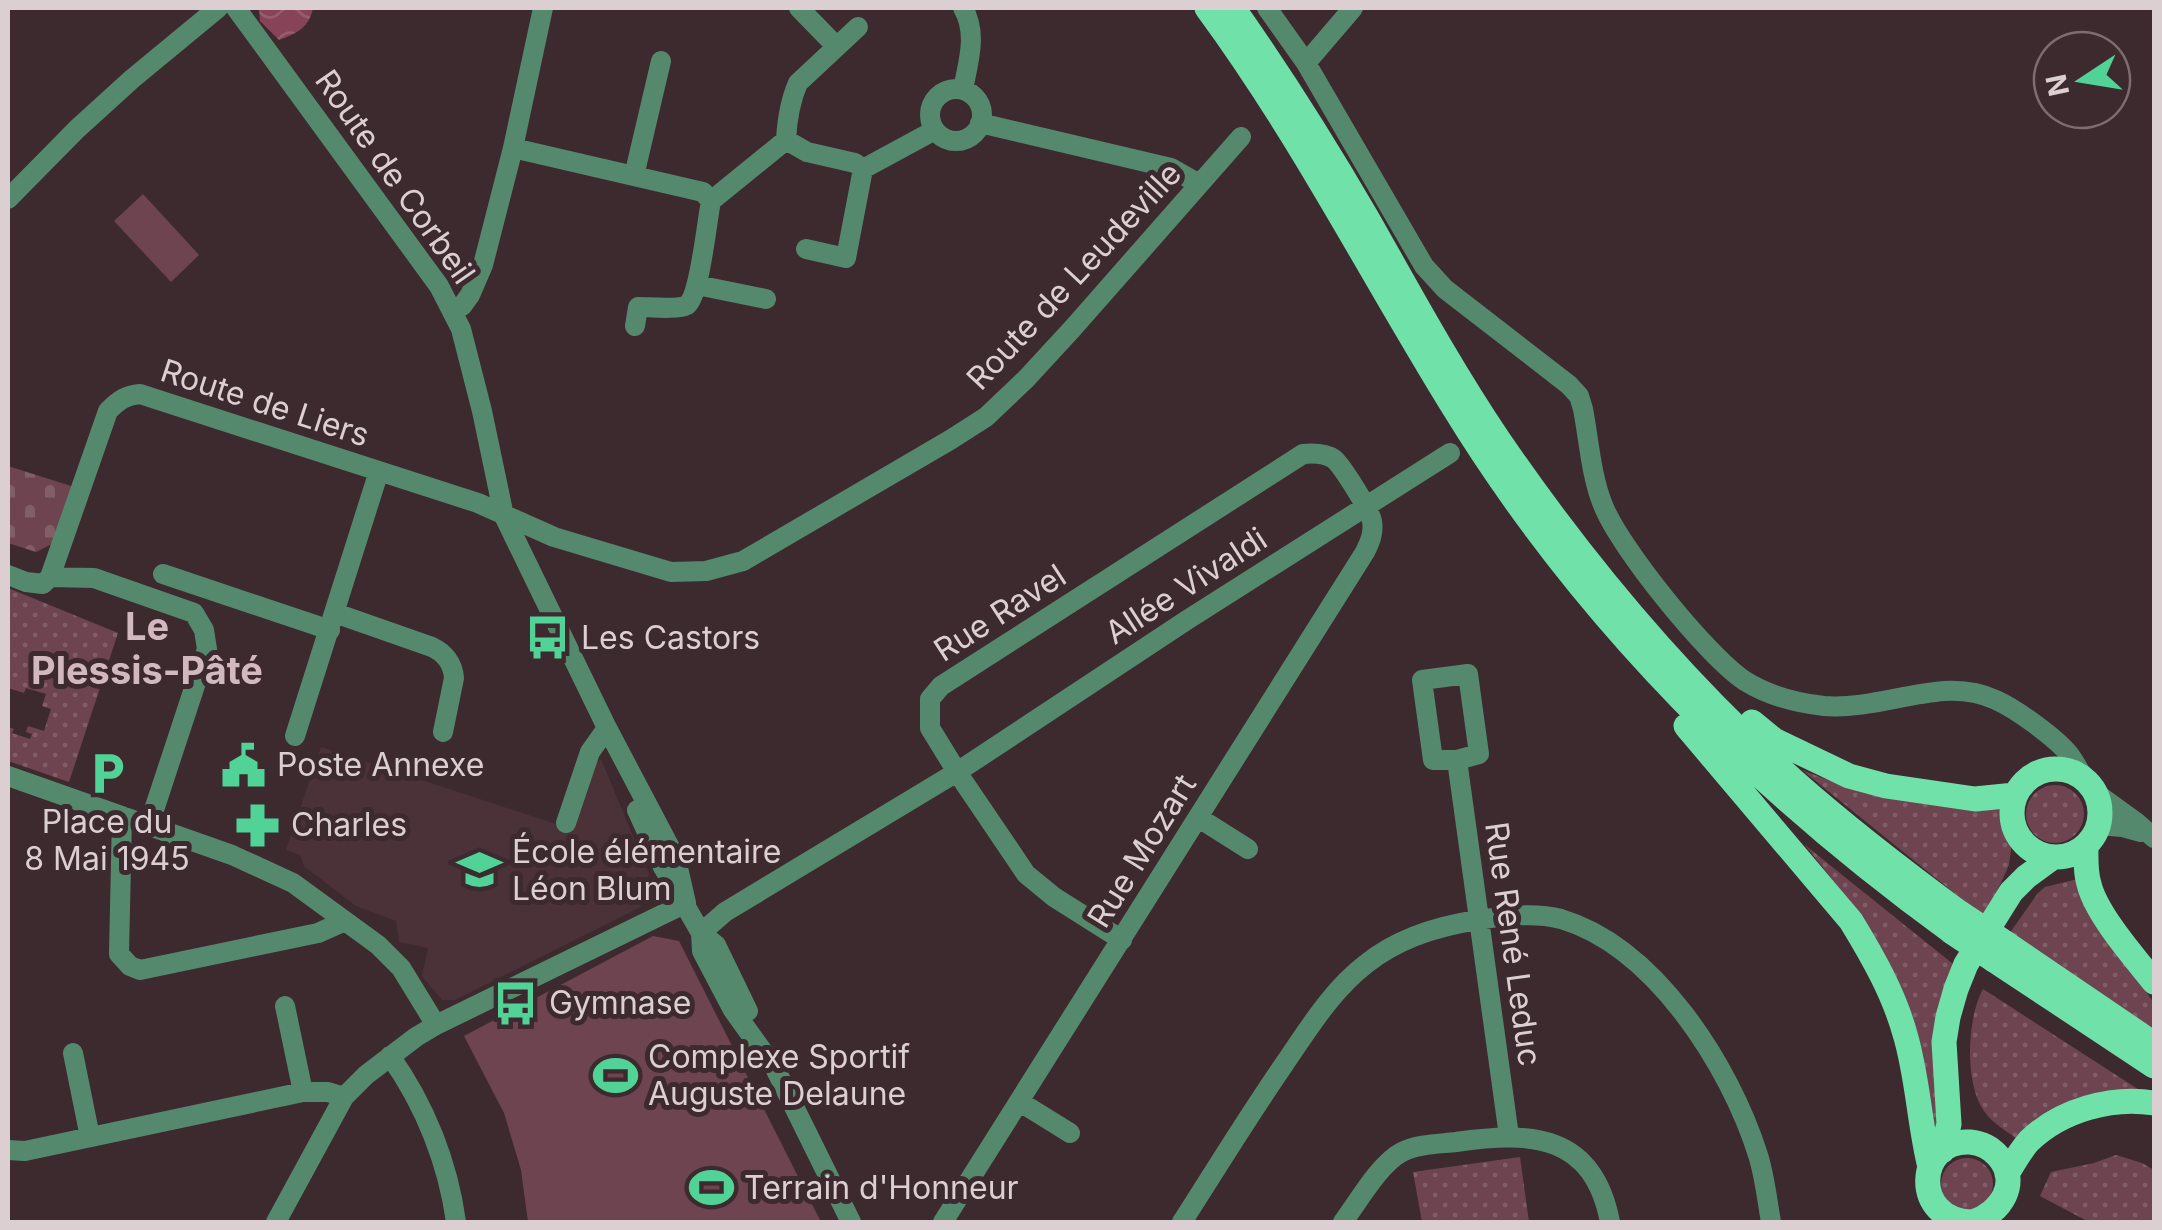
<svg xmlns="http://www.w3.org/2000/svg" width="2162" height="1230" viewBox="0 0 2162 1230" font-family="Inter,sans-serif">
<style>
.built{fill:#4b3138}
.grass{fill:url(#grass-dots)}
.cemetery{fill:url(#cemetery-stones)}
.pitch{fill:#6e4450}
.water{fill:url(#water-waves)}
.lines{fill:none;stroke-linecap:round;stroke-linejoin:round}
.minor{stroke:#55896d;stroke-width:20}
.major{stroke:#71e1aa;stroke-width:25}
.major-bridge{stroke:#71e1aa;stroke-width:25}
.labels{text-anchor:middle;stroke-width:10;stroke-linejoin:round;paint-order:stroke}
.street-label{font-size:32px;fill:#dccfd2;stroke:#3d2a2f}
.poi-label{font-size:32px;fill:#dccfd2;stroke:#3d2a2f;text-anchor:start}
.quarter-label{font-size:38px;font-weight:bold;fill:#d2b9bf;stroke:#3d2a2f}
</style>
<defs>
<pattern id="grass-dots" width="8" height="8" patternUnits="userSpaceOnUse" patternTransform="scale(2.5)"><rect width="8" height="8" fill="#6e4450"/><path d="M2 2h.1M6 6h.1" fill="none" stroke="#825e68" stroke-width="1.8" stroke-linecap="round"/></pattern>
<pattern id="cemetery-stones" width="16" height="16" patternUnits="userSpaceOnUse" patternTransform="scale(2.5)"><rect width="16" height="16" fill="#6e4450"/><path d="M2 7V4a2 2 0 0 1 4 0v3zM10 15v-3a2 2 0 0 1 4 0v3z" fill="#825e68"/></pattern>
<pattern id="water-waves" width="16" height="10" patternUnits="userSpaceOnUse" patternTransform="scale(2.5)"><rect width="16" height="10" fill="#874358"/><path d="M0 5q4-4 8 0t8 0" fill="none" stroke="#975d6f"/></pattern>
</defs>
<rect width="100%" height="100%" fill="#3d2a2f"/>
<path class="built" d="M321 747 571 829 593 764 601 759 649 874 641 907 455 1000H442L422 976 428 948 399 942 396 921 356 906 304 866 300 855 286 850Z"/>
<path class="grass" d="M8 588 118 633 69 782 8 761V727L14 729 12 733 30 739 32 734 26 732 28 726 44 731 51 709 42 706 46 694 26 688 24 693 8 688Z
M1802 770 1844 786 2000 807 2004 832 2012 842 2009 865 1985 918Z
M2026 814a29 29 0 1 1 58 0a29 29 0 1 1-58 0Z
M1805 845 1953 964 1942 1121 1933 1131 1923 1053 1913 1017 1859 913Z
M2078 879 2099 926 2154 1003V1029L2009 934 2038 893 2045 887Z
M1983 989 2144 1093 2020 1141C2008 1132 1993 1124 1984 1111 1964 1083 1967 1018 1983 989Z
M2116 1155 2142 1163 2154 1170V1222H2089L2040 1196 2051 1172 2094 1163Z
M1520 1157 1529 1222H1422L1413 1172Z
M1941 1184a26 26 0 1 1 52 0a26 26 0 1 1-52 0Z"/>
<path class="cemetery" d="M8 466 74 487 54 543 36 552 8 543Z"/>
<path class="pitch" d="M143 194 199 255 171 282 114 221Z
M653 936 679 941 821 1222H528L521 1170 504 1113 464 1036Z"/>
<path class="water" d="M259 8H313C309 28 297 33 279 40L260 21Z"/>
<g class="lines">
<path class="minor" d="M236 8 439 286 461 329 482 411 504 516 607 728 676 859 686 903
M799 8 836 46
M963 8C978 34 968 62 963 90
M1267 8 1306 63 1424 266 1445 289 1569 385 1579 396 1583 409C1589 440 1591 476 1603 505 1619 547 1708 657 1745 681 1769 696 1797 703 1824 706 1866 709 1904 694 1944 691 1961 690 1981 693 1996 700 2016 709 2055 737 2069 754 2075 762 2080 772 2085 780
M1306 63 1353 8
M930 115a26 26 0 1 1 52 0a26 26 0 1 1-52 0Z
M980 123 1171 168 1199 184
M786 140C787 121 790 101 798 83L858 27
M513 148 703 192 711 201 786 140 807 152 855 163 863 169 935 130
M634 176 661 61
M8 199 77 129 132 79 218 8
M806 249 846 258 863 169
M697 285 766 299
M453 312 462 306 470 295 483 265 513 148 543 8
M635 326 638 307C649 307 678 310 687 305 700 295 707 220 711 201
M163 574 330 630
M8 575 26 582 43 584 50 577 108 411C119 400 126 395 140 394L478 503 554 537 671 572 706 571 743 561 950 440 986 417 1026 379 1073 328 1241 137
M50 577 94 578 194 613 204 630 207 649 149 825
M335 613 432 647C445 653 453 664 454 678L443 732
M1468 674 1479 754 1457 760H1433L1422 680Z
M295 736 379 471
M1457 760 1509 1136
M8 776 232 855 293 883 378 945 401 968 436 1025
M2096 793 2136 822 2154 838
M637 810 663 867 701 933 702 951 733 1010 774 1067
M122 816 119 954 130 966 140 970 318 933 345 921
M1199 818 1248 849
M566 823 590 752 607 728
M2098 825 2123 827 2141 832
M701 933 725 912 957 772 930 728V699L941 686 1303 454C1313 453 1325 453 1334 459 1342 466 1370 510 1372 521 1374 533 1370 542 1365 552L943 1222
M701 933 716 945 748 1011
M1122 940 1054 897 1026 874 957 772 1187 620 1450 453
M285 1006 303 1092
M73 1053 90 1137
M390 1056C425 1105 448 1163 456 1222
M769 1056 851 1222
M1020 1102 1070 1133
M8 1150 25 1151 303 1092H328L344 1097
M276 1222 344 1097 366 1075 416 1037 436 1025 686 903
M1182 1222C1216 1169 1249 1115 1285 1063 1309 1028 1332 990 1366 964 1398 938 1438 926 1478 920 1504 916 1535 912 1561 919 1655 947 1730 1066 1758 1155 1765 1177 1767 1200 1771 1222
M1343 1222C1358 1202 1380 1163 1402 1152 1418 1144 1439 1144 1456 1142 1532 1131 1593 1134 1610 1222"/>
<path class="major" d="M1207 8C1300 134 1371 274 1454 408 1581 615 1755 789 1952 932
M1233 8C1281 76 1325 146 1367 218 1409 292 1450 368 1498 439 1583 563 1681 681 1794 781 1847 828 1903 871 1960 913
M1752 722 1774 740 1849 776 1886 786 1975 799 2015 795
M1686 726 1851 921C1873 957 1894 994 1905 1034 1918 1077 1919 1123 1930 1167
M2012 813a44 44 0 1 1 88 0a44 44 0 1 1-88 0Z
M2086 845C2086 858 2085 871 2089 884 2096 914 2135 958 2154 982
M2007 944 2154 1044
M1994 960 2154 1066
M1942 1151 1949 1124 1944 1042 1948 1017 1956 989 1966 964 2011 892 2026 877 2052 858
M2007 1174C2014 1162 2020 1151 2029 1141 2061 1110 2112 1096 2154 1103
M1971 1222C1911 1220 1916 1139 1970 1142 1981 1143 1991 1148 1998 1156 2021 1182 2001 1213 1973 1222"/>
<path class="major-bridge" d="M1960 913 2007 944
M1952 932 1994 960"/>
</g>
<defs>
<symbol id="bus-bare" viewBox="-9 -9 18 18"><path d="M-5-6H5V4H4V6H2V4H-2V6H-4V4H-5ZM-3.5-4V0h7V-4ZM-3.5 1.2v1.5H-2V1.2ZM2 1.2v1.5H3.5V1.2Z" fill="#51d397" stroke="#3d2a2f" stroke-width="2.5" paint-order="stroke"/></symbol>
<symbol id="civic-bare" viewBox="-9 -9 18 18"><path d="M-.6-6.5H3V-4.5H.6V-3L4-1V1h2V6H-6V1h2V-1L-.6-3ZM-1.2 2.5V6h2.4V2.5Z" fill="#51d397" stroke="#3d2a2f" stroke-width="2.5" paint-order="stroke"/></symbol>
<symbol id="parking-bare" viewBox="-9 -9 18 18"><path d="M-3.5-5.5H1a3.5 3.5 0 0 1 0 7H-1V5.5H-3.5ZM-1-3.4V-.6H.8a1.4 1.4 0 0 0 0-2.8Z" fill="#51d397" stroke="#3d2a2f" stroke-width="2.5" paint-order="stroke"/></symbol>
<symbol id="pharmacy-bare" viewBox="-9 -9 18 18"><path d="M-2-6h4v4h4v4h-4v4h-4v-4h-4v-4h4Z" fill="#51d397" stroke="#3d2a2f" stroke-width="2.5" paint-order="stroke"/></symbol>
<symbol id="school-bare" viewBox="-9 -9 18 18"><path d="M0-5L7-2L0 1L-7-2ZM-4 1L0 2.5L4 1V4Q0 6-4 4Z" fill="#51d397" stroke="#3d2a2f" stroke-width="2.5" paint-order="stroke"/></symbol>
<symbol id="stadium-bare" viewBox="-9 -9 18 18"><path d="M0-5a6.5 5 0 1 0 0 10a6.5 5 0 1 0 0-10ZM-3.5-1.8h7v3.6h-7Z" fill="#51d397" stroke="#3d2a2f" stroke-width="2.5" paint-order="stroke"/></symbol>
</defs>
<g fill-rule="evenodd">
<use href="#bus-bare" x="516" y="606" width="63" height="63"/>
<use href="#civic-bare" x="212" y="734" width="63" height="63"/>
<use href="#parking-bare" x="76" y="742" width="63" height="63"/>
<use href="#pharmacy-bare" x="226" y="794" width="63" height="63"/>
<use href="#school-bare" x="448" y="838" width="63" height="63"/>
<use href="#bus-bare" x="484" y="972" width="63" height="63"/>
<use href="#stadium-bare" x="584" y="1044" width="63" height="63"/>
<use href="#stadium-bare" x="680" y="1156" width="63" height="63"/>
</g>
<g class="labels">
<g class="street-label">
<text transform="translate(395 177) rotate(55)" y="11">Route de Corbeil</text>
<text transform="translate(1074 276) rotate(-47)" y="11">Route de Leudeville</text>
<text transform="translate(265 403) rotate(18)" y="11">Route de Liers</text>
<text transform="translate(1186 586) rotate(-33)" y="11">Allée Vivaldi</text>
<text transform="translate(1000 613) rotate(-33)" y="11">Rue Ravel</text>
<text transform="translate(1142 851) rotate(-58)" y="11">Rue Mozart</text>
<text transform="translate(1513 944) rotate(82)" y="11">Rue René Leduc</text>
</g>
<g class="poi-label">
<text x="581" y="649">Les Castors</text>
<text x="277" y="776">Poste Annexe</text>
<text x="107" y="833" text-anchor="middle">Place du<tspan x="107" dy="37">8 Mai 1945</tspan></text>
<text x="291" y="836">Charles</text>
<text x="512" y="863">École élémentaire<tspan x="512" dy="37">Léon Blum</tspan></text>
<text x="549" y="1014">Gymnase</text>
<text x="648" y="1068">Complexe Sportif<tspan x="648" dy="37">Auguste Delaune</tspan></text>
<text x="744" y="1199">Terrain d'Honneur</text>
</g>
<g class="quarter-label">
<text x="147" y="640">Le<tspan x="147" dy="44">Plessis-Pâté</tspan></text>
</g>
</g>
<rect width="2162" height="1230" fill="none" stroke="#dccfd2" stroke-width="20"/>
<g transform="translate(2082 80) rotate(258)"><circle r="48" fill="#3d2a2f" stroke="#7d6c70" stroke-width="2.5"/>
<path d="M0-8L18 38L0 25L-18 38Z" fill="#51d397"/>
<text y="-15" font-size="28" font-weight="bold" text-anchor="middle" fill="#dccfd2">N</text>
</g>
</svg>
